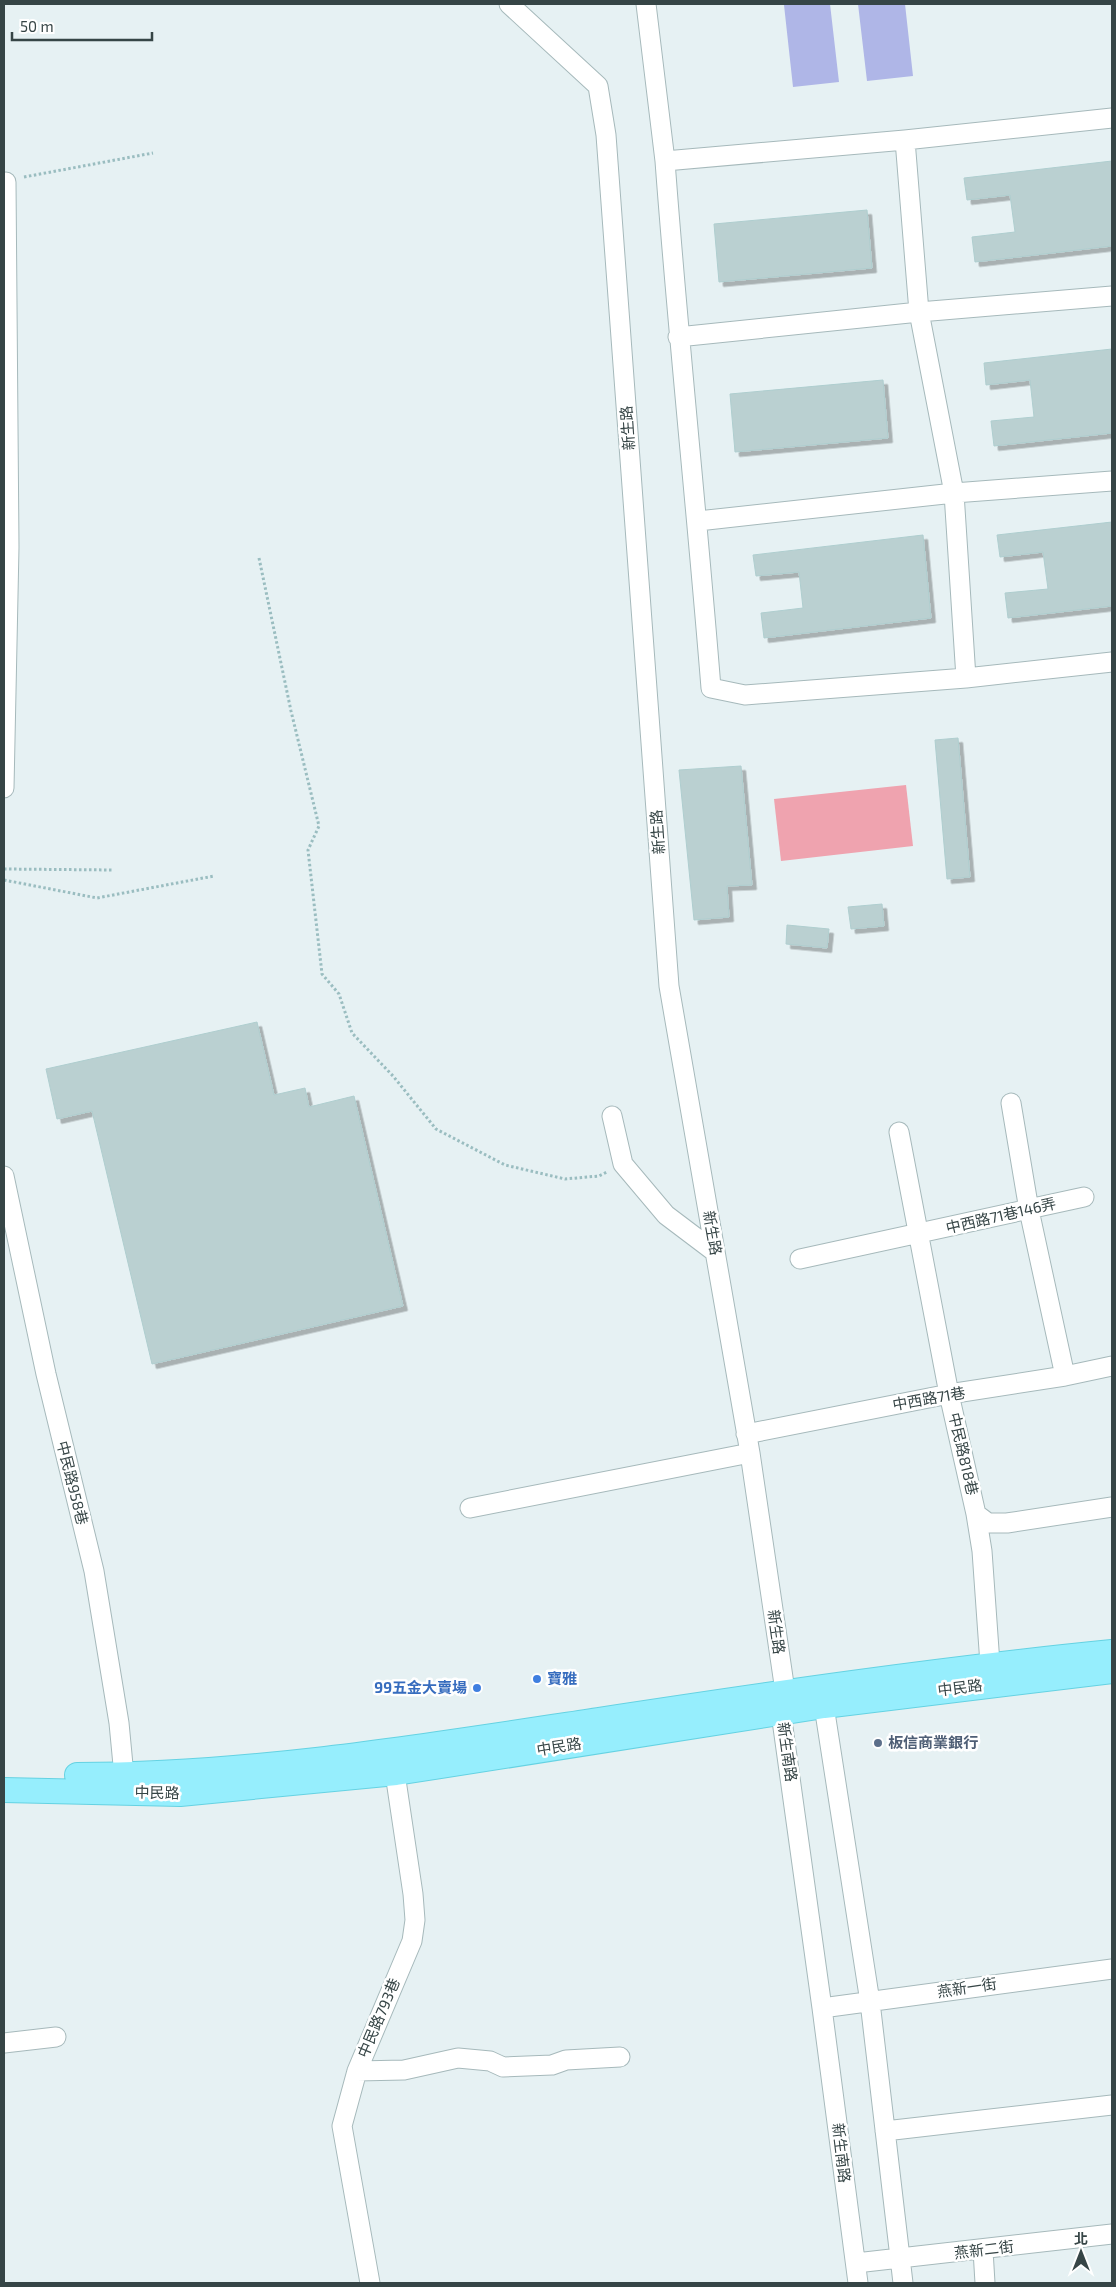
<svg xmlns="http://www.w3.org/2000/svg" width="1116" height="2287" viewBox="0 0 1116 2287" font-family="'Exo 2','Noto Sans TC',sans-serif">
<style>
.green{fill:#afb6e7}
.water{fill:#efa3af}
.building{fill:#bad0d1;stroke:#afcecf;filter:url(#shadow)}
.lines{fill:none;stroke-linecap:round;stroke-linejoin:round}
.minor-casing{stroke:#a6b9bb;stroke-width:21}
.major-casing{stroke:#65d2e2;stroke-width:26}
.path{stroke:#9abdc0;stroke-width:3;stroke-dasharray:2.5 2.5;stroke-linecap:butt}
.minor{stroke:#fff;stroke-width:19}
.major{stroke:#96eefd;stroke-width:24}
.shop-dot{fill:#3f7fe0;stroke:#fff;stroke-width:2}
.service-dot{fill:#5c6f8a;stroke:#fff;stroke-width:2}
.labels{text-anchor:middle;stroke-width:5;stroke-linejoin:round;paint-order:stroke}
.street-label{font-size:15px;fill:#364546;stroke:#fff}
.shop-label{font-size:15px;font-weight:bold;fill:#366cbe;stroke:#fff;text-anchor:start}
.service-label{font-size:15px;font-weight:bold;fill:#4e5e75;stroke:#fff;text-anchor:start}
</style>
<defs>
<filter id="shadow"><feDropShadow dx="4.5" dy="4.5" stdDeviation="0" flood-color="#0004"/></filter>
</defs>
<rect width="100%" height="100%" fill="#e6f1f3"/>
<path class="green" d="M793 4H830L839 82 793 87 784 5Z
M858 4H905L913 76 867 81Z"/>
<path class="water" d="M906 785 913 846 781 861 774 799Z"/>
<path class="building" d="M1112 161V246L975 262 972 237 1015 232 1010 195 967 200 964 178Z
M867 210 872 268 719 282 714 224Z
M1112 349V433L994 446 991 421 1034 417 1030 380 986 385 984 363Z
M883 380 888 438 735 452 730 394Z
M1112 522V606L1008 618 1005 593 1048 589 1043 552 1000 557 997 535Z
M923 535 931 618 764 638 761 613 803 608 799 572 756 576 753 555Z
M958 738 970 877 947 879 935 740Z
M741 766 752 885 727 886 729 917 694 920 679 770Z
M882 904 884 926 851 929 848 907Z
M787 925 829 929 827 948 786 944Z
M257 1022 274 1095 305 1088 309 1107 354 1096 403 1306 152 1364 92 1111 57 1119 46 1069Z"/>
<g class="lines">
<defs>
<path id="minor" d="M509 4 598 86 606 135 669 986 750 1453 785 1691 781 1713 822 2008 858 2283
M646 4 665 161
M1112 118 905 140 665 161C678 337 697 512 711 688L745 695 966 678 1112 662
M905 140 919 312 954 493 966 678
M678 337 919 312 1112 296
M698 521 954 493 1112 481
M4 788 9 547 6 182
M1011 1103 1029 1210 1065 1376
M612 1116 623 1164 666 1215 715 1252
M899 1132 949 1394 976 1514 982 1551 990 1664
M4 1176 46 1374 94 1571 119 1723 125 1786
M800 1259 1084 1197
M746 1434 949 1394 1065 1376 1112 1366
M470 1508 750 1453
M976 1514 988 1523H1007L1112 1507
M812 1701 824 1706 870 2002 903 2283
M822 2008 1112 1969
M4 2043 56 2037
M357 2071 404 2070 458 2058 490 2061 503 2067 552 2065 566 2060 620 2057
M885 2131 1112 2105
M983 2250 985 2283
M856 2263 1112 2234
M370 2283 342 2126 357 2071 412 1941 415 1920 413 1894 393 1760"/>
<path id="major" d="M77 1775C252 1775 426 1746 598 1720 769 1694 940 1669 1112 1652
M4 1790 180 1794 396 1773 824 1706 1112 1671"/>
</defs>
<use href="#minor" class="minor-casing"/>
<use href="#major" class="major-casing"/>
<path class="path" d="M24 177 153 153
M259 558 291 711 319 826 308 850 322 974 339 994 352 1033 393 1076 436 1129 505 1165 565 1179 599 1176 607 1172
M4 869 114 870
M4 880 97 898 214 876"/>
<use href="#minor" class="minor"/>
<use href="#major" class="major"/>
</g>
<g class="shop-dot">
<circle cx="537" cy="1679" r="5"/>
<circle cx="477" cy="1688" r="5"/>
</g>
<circle class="service-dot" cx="878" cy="1743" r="5"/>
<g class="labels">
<g class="street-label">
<text transform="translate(628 428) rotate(-94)" y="5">新生路</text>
<text transform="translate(658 832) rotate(-94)" y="5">新生路</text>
<text transform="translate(1001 1216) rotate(-13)" y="5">中西路71巷146弄</text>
<text transform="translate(712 1233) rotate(80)" y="5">新生路</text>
<text transform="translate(929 1399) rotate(-10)" y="5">中西路71巷</text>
<text transform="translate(963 1454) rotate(77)" y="5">中民路818巷</text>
<text transform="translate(72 1483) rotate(76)" y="5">中民路958巷</text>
<text transform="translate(776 1632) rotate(82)" y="5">新生路</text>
<text transform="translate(960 1688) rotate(-7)" y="5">中民路</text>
<text transform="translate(559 1747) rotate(-9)" y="5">中民路</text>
<text transform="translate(787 1752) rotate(82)" y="5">新生南路</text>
<text transform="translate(157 1793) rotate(1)" y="5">中民路</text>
<text transform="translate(967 1988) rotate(-8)" y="5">燕新一街</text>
<text transform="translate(379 2018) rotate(-67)" y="5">中民路793巷</text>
<text transform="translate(841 2153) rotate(83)" y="5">新生南路</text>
<text transform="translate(984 2250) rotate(-7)" y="5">燕新二街</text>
</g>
<g class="shop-label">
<text x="547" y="1684">寶雅</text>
<text x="467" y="1693" text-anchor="end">99五金大賣場</text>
</g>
<g class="service-label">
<text x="888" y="1748">板信商業銀行</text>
</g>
</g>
<rect width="1116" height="2287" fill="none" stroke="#364546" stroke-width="10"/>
<g transform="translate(1081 2252)" stroke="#ffffff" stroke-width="4" paint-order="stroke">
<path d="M0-4L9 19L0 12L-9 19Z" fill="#364546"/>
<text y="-8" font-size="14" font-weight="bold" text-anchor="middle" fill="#364546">北</text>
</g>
<path d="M12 32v8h140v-8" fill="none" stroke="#364546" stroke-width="2.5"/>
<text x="20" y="32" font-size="15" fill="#364546" stroke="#ffffff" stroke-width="4" paint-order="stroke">50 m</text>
</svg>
